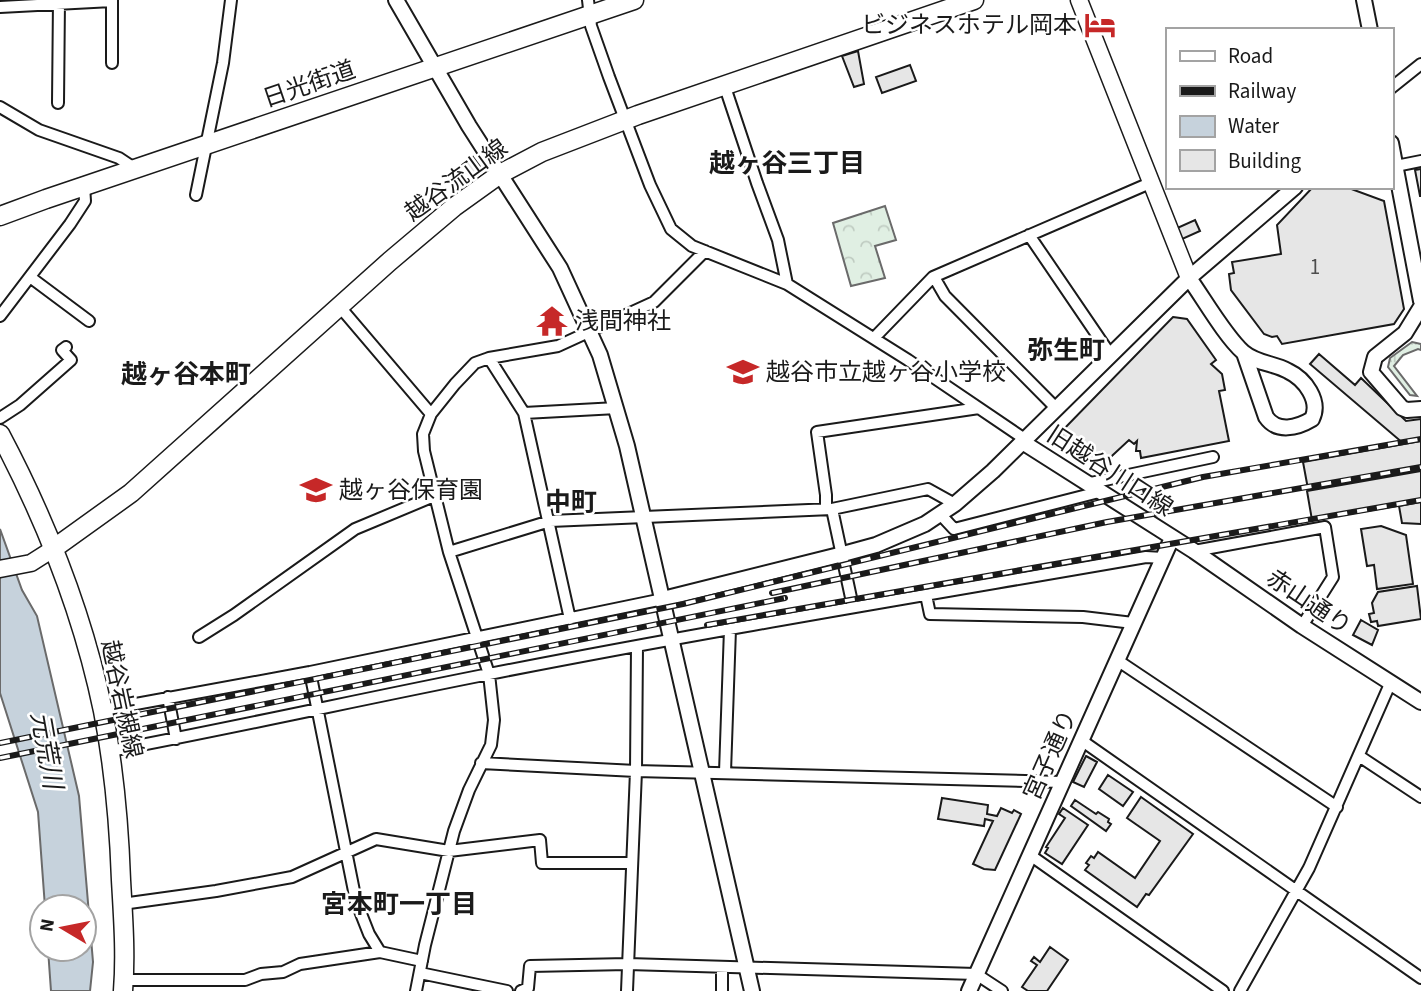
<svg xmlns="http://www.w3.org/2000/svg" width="1421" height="991" viewBox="0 0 1421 991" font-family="'Source Sans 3','Noto Sans JP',sans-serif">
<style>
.grass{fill:url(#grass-tufts);stroke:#6a6a6a;stroke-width:2}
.park{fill:url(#park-crowns);stroke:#6a6a6a;stroke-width:2}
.water{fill:#c6d2dc;stroke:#6a6a6a;stroke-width:2}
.building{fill:#e6e6e6;stroke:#1a1a1a;stroke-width:2}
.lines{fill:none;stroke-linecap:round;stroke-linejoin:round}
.minor-casing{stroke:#1a1a1a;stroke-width:14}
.tertiary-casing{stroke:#1a1a1a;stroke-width:18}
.secondary-casing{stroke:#1a1a1a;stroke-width:19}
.primary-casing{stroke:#1a1a1a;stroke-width:21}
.minor{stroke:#fff;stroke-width:10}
.tertiary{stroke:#fff;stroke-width:14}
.secondary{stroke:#fff;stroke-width:16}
.primary{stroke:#fff;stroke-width:18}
.rail-casing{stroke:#1a1a1a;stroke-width:6}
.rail{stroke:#fff;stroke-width:3.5;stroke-dasharray:10;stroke-linecap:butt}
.labels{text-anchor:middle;stroke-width:5;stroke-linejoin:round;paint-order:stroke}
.number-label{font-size:21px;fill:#4d4d4d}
.poi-label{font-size:24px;fill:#1a1a1a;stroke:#fff;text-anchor:start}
.street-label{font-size:24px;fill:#1a1a1a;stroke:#fff}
.neighbourhood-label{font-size:26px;font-weight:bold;fill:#1a1a1a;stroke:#fff}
.water-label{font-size:26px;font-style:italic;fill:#1a1a1a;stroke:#fff}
</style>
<defs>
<pattern id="grass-tufts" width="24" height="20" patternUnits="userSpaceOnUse" patternTransform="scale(1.75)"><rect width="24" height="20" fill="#e0efe3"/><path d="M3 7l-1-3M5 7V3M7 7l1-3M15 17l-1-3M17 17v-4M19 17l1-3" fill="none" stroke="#c0ccc2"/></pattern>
<pattern id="park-crowns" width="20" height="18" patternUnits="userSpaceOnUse" patternTransform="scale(1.75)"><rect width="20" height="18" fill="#e0efe3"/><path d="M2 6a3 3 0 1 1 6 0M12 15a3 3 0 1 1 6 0" fill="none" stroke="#c0ccc2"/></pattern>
</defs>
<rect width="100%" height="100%" fill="#fff"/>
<path class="grass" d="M1412 342 1421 344V350L1418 349 1403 355 1394 366 1417 396 1410 395 1388 367 1390 358Z"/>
<path class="park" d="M885 206 896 240 875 246 885 278 851 286 833 223Z"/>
<path class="water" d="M0 529 22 590 37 616 79 796 93 962 90 991H51L48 949H84V907H45L38 812 0 693Z"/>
<path class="building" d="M858 51 864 84 854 87 842 56Z
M910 65 916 81 882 93 876 77Z
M473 157 481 168 470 176 462 165Z
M1421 169V196H1420L1415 170Z
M1313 187H1346L1384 201 1404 309 1394 324 1282 344 1277 336 1272 337 1264 334 1231 290 1229 274 1234 273 1232 262 1281 254 1277 225Z
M1195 220 1200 231 1180 240 1175 229Z
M1173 317 1187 319 1216 360 1211 364 1222 374 1225 390 1219 391 1229 441 1141 458 1140 451H1136L1137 441 1134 444 1129 440 1101 466 1087 460 1060 433Z
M1319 354 1355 385 1361 378 1406 421 1421 419V441L1404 444 1310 364Z
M1421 441V469L1308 489 1303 462Z
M1421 471V502L1312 520 1307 491Z
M1421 502V524L1402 523 1399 506Z
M1381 526 1406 535 1413 584 1377 589 1374 565 1367 566 1361 529Z
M1417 586 1421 619 1378 626 1377 621 1371 622 1369 614 1374 613 1372 603 1378 592Z
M1361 620 1378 630 1372 645 1353 635Z
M1086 756 1097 762 1084 787 1073 782Z
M1108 775 1133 792 1123 806 1099 789Z
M1141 797 1193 834 1149 895 1146 894 1137 907 1085 870 1089 865 1086 863 1091 856 1094 858 1098 852 1135 878 1160 841 1127 818Z
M942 798 988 805 987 814 997 816 1001 808 1012 813 1014 810 1021 814 995 870 984 869 973 864 993 821 985 819 984 826 938 819Z
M1075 800 1096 814 1098 812 1109 819 1108 822 1111 824 1106 831 1071 806Z
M1063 808 1088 825 1062 864 1045 853 1048 848 1046 847 1065 818 1059 814Z
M1050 947 1068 960 1047 991H1028L1022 987 1037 965 1031 961 1034 957 1040 962Z"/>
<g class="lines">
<defs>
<path id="minor" d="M112 0V63
M588 0 591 26 609 77 650 185 671 229 692 246 787 284 908 360 1026 440
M0 7 112 1
M724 84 757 183 778 240 787 284
M1391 88 1421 64
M58 103 59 0
M0 107 39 130 119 158 134 168
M1396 166 1421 161
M196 195 223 63 231 0
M1029 235 1110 354
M30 277 89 321
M934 277 945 296 1057 409
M340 307 431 414
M0 316 70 224 85 201 84 186
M874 338 933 277 1150 183
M489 358 524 413 570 619
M524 413 617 408
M0 418 20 405 71 360 62 350 66 347
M1086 484 1213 457
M826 509V495L817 432 979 408
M832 509 853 607
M940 514 954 529 1099 492
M1194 551 1325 527 1333 577 1302 626
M449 552 550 521 832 509 928 489 955 504
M926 595 930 614 1083 617 1133 623
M199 637 234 615 355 529 434 496
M1117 660 1337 807
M310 672 356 901 369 934 380 952
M168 697 176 739
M103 710 310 672 663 599
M1081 740 1421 978
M110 751C237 727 362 699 489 674 707 631 927 595 1146 557L1163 558
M1359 756 1421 797
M481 763 636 771 1062 782
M725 772 730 629
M1030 855 1223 991
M122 904 216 891 292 877 376 839 449 851 540 840 542 863H632
M420 973 507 991
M124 980H245L261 974 283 972 300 964 380 952 422 961
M416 991 425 945 454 831 469 790 491 745 494 720 489 674 449 552 424 451 423 434 431 414 455 384 475 363 489 358 558 346 654 302 705 251
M521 991 528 988 530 966 628 964 976 974 1002 991
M627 991 636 771 637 646
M722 991V968
M1240 991 1309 868 1390 684"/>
<path id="tertiary" d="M396 0 469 126 560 268 600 355 627 446 752 991
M1364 0 1370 30
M1391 143 1421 301
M1189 278C1204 299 1225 336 1243 352 1257 364 1274 363 1288 371 1305 379 1321 401 1312 419 1297 428 1277 433 1266 417L1244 353
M1421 307 1405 333 1375 357 1371 372 1402 408 1407 410 1421 409
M1024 443 1194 551 1302 626 1421 702
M663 599 843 554 876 545 925 524 955 504 993 471 1189 278 1295 187
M969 991 1172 538"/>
<path id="secondary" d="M1079 0 1189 278
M0 569 31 563 53 549"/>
<path id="primary" d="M0 216 46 199 634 0
M0 434C46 521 83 614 103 711 114 767 119 823 121 880 123 916 126 954 123 991
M53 549 131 493 390 261 454 207 500 174 542 152 638 115 974 0"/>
</defs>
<use href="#minor" class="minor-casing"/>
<use href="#tertiary" class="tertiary-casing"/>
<use href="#secondary" class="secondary-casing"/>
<use href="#primary" class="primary-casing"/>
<use href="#minor" class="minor"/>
<use href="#tertiary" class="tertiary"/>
<use href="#secondary" class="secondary"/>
<use href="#primary" class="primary"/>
<defs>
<path id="rail" d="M772 593 1107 522 1421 467
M707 625 1421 500
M0 743 683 604 1203 477 1421 439
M0 758 785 598"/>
</defs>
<use href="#rail" class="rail-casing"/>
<use href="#rail" class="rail"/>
</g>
<defs>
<symbol id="hotel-bare" viewBox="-9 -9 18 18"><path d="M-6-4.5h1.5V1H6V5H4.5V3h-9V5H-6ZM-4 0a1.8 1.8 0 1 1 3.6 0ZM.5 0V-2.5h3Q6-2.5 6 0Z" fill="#c62828" stroke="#fff" stroke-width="2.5" paint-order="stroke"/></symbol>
<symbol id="temple-bare" viewBox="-9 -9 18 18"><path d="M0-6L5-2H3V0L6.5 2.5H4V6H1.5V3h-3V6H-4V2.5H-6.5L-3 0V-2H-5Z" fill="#c62828" stroke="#fff" stroke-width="2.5" paint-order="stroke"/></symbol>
<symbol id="school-bare" viewBox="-9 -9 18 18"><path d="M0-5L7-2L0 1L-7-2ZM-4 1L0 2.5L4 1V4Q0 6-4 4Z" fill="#c62828" stroke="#fff" stroke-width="2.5" paint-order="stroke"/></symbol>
</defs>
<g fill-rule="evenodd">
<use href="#hotel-bare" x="1078" y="3" width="44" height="44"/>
<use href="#temple-bare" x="530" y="299" width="44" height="44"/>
<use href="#school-bare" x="721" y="350" width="44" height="44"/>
<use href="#school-bare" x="294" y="468" width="44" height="44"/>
</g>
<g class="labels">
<g class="number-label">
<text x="1315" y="274">1</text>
</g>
<g class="poi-label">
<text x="1077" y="33" text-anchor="end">ビジネスホテル岡本</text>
<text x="575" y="329">浅間神社</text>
<text x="766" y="380">越谷市立越ヶ谷小学校</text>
<text x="339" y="498">越ヶ谷保育園</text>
</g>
<g class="street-label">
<text transform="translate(309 84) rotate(-19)" y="8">日光街道</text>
<text transform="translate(456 180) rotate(-36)" y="8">越谷流山線</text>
<text transform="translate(1110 471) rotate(33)" y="8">旧越谷川口線</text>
<text transform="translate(1309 602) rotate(34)" y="8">赤山通り</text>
<text transform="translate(122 699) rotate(78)" y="8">越谷岩槻線</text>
<text transform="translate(1050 755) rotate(-66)" y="8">宮子通り</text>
</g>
<g class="neighbourhood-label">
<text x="787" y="172">越ヶ谷三丁目</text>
<text x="1066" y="359">弥生町</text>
<text x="186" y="383">越ヶ谷本町</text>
<text x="571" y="511">中町</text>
<text x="399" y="913">宮本町一丁目</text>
</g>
<g class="water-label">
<text transform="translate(47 750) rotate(80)" y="9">元荒川</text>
</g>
</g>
<rect x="1166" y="28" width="228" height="161" fill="#ffffff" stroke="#a3a3a3" stroke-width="2"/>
<rect x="1180" y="51" width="35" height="10" fill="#ffffff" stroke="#a3a3a3" stroke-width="2"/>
<text x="1228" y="63" font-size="21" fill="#1a1a1a">Road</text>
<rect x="1180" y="86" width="35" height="10" fill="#1a1a1a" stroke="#a3a3a3" stroke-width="2"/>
<text x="1228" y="98" font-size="21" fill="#1a1a1a">Railway</text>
<rect x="1180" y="116" width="35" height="21" fill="#c6d2dc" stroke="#a3a3a3" stroke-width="2"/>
<text x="1228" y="133" font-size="21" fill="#1a1a1a">Water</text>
<rect x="1180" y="150" width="35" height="21" fill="#e6e6e6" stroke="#a3a3a3" stroke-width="2"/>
<text x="1228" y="168" font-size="21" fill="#1a1a1a">Building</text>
<g transform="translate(63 928) rotate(280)"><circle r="33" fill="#ffffff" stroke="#a3a3a3" stroke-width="2"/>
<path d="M0-5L12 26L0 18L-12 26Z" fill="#c62828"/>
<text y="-10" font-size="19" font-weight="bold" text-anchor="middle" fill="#1a1a1a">N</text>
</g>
</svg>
